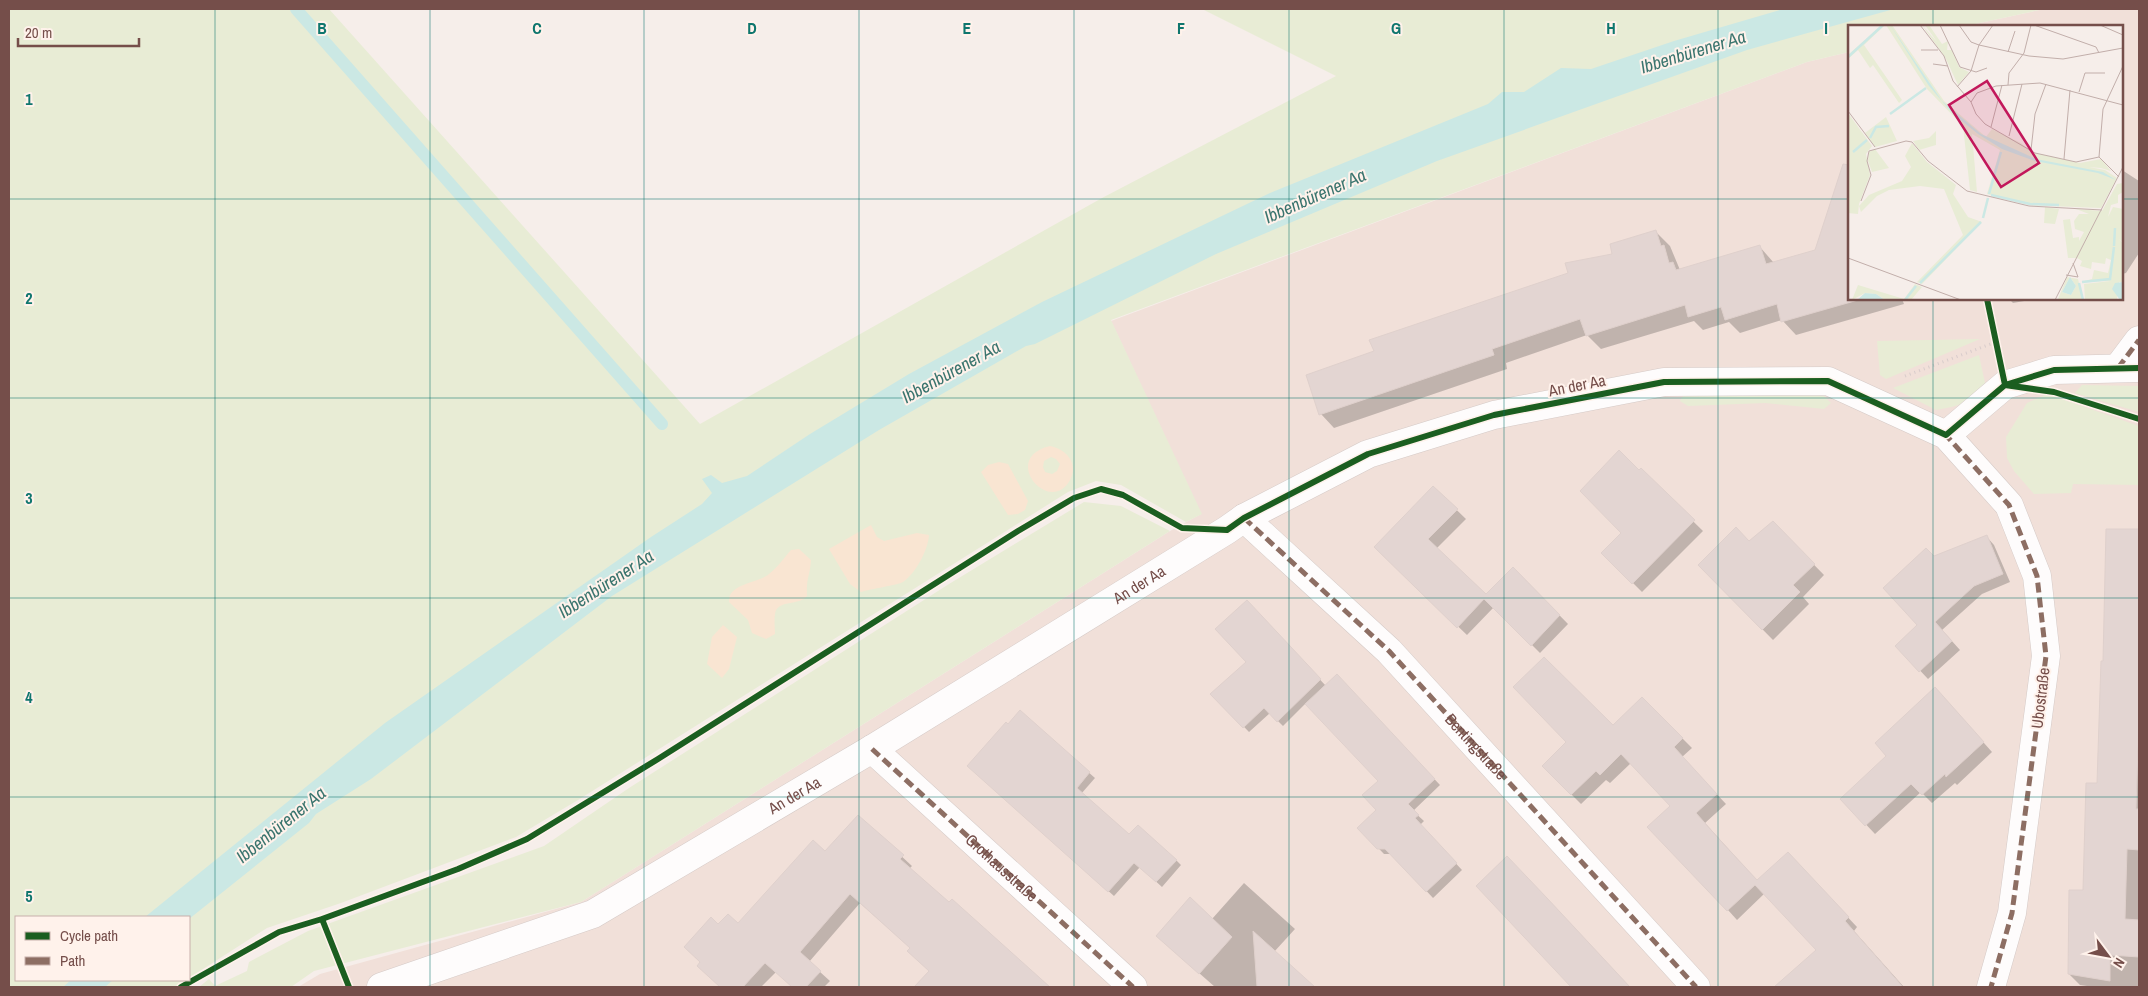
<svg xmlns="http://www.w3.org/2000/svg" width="2148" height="996" viewBox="0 0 2148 996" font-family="'Archivo Narrow',sans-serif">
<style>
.residential{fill:#f1e0d9}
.green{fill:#e8ecd5}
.sand{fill:#f9e5d2;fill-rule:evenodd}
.water{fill:#cbe8e4}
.shadow{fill:#0003}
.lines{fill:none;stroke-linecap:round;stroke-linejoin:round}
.stream{stroke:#cbe8e4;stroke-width:12}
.building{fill:#e3d5d2;stroke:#dfd0cc}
.minor-casing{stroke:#d5cac7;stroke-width:29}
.path{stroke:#d8cccb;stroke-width:3;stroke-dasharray:1 4;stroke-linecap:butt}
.minor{stroke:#fefcfc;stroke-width:28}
.quiet{stroke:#8d6e63;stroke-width:5;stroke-dasharray:10 5;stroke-linecap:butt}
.cycleway-casing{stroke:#fff2eb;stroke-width:9}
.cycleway{stroke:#1b5e20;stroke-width:6}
.grid{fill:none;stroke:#0f766e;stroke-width:1;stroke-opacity:0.55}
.labels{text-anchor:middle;stroke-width:4;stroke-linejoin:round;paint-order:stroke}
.street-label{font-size:16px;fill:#754e4a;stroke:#fff2eb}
.water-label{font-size:18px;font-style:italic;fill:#3a746e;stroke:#fff2eb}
.inset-river{fill:none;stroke:#cbe8e4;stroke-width:2.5}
.inset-road{fill:none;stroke:#c2aeaa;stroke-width:1}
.view{fill:#c2185b;fill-opacity:0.15;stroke:#c2185b;stroke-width:2.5}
.inset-edge{fill:none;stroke:#754e4a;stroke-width:2.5}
.grid-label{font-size:16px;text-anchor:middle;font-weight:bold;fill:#0f766e;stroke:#fff2eb;stroke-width:4;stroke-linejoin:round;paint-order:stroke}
</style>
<rect width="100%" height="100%" fill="#f6eeea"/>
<path class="residential" d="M2044 9H2139V987H298L320 974 581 902 1170 531 1201 514 1111 321 1807 62 1849 52V299H2122V26H1966Z"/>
<path class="green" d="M9 9H329L700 424 1102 198 1336 76 1202 9H2044L1966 26H1849V52L1807 62 1111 320 1202 514 1186 522 1121 485 1096 481 1068 492 578 800 516 837 341 903 267 928 189 978V917H16V980H186L174 987H9Z
M1980 339 1886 379 1880 375 1877 341Z
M1979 355 1985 383C1972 403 1959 406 1936 410L1893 388Z
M2082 385 2139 386V412L2075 393Z
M1775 387 1824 396 1831 403 1824 409 1765 403 1688 406 1680 401 1685 393Z
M2047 394 2139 426V485L2073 484 2071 493 2034 494 2014 471 2007 458 2006 437 2027 403Z
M1084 502 1121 506 1170 531 581 902 314 971 291 987H199L209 979 215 986 247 971 249 962 308 931 544 846 629 788 734 721 949 584Z"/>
<path class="sand" d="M1050 446C1066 449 1079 463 1070 480 1050 517 999 458 1050 446ZM1051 457 1056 459 1060 464 1057 471 1052 474 1045 472 1043 467 1044 461Z
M999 462 1008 464 1028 501 1025 510 1018 514 1008 515 981 472 988 465Z
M871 525 877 537 884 541 917 533 929 535C928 550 916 573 903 582 898 585 870 589 861 592L850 584 829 549Z
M799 549 811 560C810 576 806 578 807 596 800 606 777 599 775 614 774 621 775 628 775 634L766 639 752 633 748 620 729 602C728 583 757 584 769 574 777 568 784 558 791 550Z
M723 625 737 637 729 669 722 678 707 664 712 637Z"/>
<path class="water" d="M1783 9H1894L1747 50 1437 161 1216 254 1035 344 1026 346 879 430 612 596 371 779 316 814 309 823 189 919V917H145L385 723 651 537 702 504 712 493 702 479 711 475 722 483 747 476 810 434 909 374 1042 302 1270 193 1488 104 1502 92H1524L1561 68 1591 69 1674 41Z
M71 980H113L105 987H63Z"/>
<path class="shadow" d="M2122 170 2139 181V253L2126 273 2122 274Z
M1835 192 1849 197V299H1902L1904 304 1796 335 1782 320 1740 333 1729 322 1703 330 1694 321 1601 349 1587 335 1506 363 1507 369 1334 428 1321 414 1376 352 1570 274 1614 255 1656 232 1670 246 1680 270 1760 247 1774 263 1816 251Z
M2009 299H2036L2013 303Z
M1641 470 1703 531 1642 592 1603 553 1623 533Z
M1433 487 1466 519 1436 549 1486 596 1522 577 1568 624 1540 653 1494 607 1467 635 1375 547Z
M1773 523 1824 575 1803 597 1809 604 1773 640 1699 565 1749 542Z
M2107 530 2139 531V987H2094L2080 985 2069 974 2085 891 2099 784 2104 663Z
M1986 536 1994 545 2010 582 1982 594 1942 630 1960 650 1928 679 1897 646 1919 625 1934 558Z
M1247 602 1326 686 1343 682 1440 785 1413 811 1424 821 1420 825 1462 870 1433 898 1392 854H1384L1359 828 1378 810 1380 781 1306 703 1283 726 1270 713 1249 732 1212 694 1248 663Z
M1642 698 1692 748 1682 757 1726 804 1705 823 1758 882 1797 863 1857 927 1854 931 1904 987H1795L1787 978 1818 950 1765 893 1737 920 1728 910 1671 806 1631 763 1610 783 1606 780 1581 804 1543 766 1613 727Z
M1944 698 1992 752 1957 785 1955 783 1932 803 1921 792 1875 834 1842 799 1888 756Z
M1020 712 1095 778 1081 794 1129 836 1176 860 1181 865 1162 887 1140 867 1114 896 974 771Z
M858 816 912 866 909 869 949 904 952 901 1049 987H932L923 979 930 971 911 948 860 903 809 962 830 981 824 987H793L776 972 761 987H728L695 957 718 926 738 925 825 853Z
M1507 858 1629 987H1573L1478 886Z
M1244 883 1295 929 1274 952 1313 987H1215L1166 944 1212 919Z"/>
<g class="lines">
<path class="stream" d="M296 9 662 424"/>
</g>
<path class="building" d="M1843 164 1849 165V299L1858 300 1781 322 1777 304 1725 320 1721 307 1688 317 1685 305 1586 336 1580 319 1492 349 1494 355 1319 415 1306 375 1374 351 1369 340 1568 273 1565 263 1612 254 1610 244 1656 230 1661 246 1664 245 1669 263 1673 262 1676 270 1760 245 1766 264 1815 250Z
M1619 450 1639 470 1641 468 1695 520 1632 584 1601 553 1621 533 1580 491Z
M1433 486 1458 509 1428 539 1486 594 1513 567 1560 615 1531 646 1484 599 1457 628 1374 547Z
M1773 521 1815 564 1793 585 1800 592 1762 630 1698 565 1736 527 1749 541Z
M2106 529H2139V715L2136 809H2139V850L2127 849 2125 919 2139 920V957L2110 955V981L2068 974 2069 890H2083L2086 783H2097L2101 661H2103Z
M1987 535 2003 574 1974 586 1935 622 1952 641 1919 672 1895 646 1917 625 1883 588 1926 548 1934 556Z
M1247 600 1321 679 1277 722 1264 708 1243 728 1210 694 1246 662 1215 629Z
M1544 657 1613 725 1642 697 1683 738 1674 747 1717 794 1696 813 1720 840 1757 880 1788 852 1849 917 1845 921 1903 987H1774L1816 950 1755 885 1727 911 1647 827 1670 806 1621 754 1600 775 1596 771 1571 795 1542 766 1566 742 1513 687Z
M1337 674 1435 779 1408 804 1419 815 1415 818 1457 863 1426 892 1385 849H1377L1357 828 1376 810 1362 795 1378 781 1305 704Z
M1935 687 1984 742 1946 777 1945 774 1922 795 1911 784 1865 826 1840 799 1886 756 1875 743Z
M1020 710 1090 772 1077 788 1129 834 1138 825 1177 860 1156 882 1134 863 1108 892 967 766 1006 722 1008 724Z
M858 815 904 855 900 859 949 902 952 899 1050 987H914L929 971 907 951 910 948 850 894 800 952 821 971 806 987H792L765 963 743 987H720L697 966 700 962 684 947 711 917 718 924 728 914 738 923 813 840 825 851Z
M1507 856 1547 898 1630 987H1571L1476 886Z
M1190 897 1232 937 1199 974 1156 936Z
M1253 931 1315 987H1257Z"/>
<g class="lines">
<defs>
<g id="minor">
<path d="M2118 368 2139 340"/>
<path d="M1946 435 2005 385 2054 370 2139 368"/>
<path id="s1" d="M1244 518 1389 651 1696 987"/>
<path id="s2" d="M872 749 1133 987"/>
<path id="s3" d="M381 987 593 914 872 749 1227 530 1244 518 1368 454 1494 415 1664 382 1828 381 1946 435 2009 505 2037 576 2046 656 2012 913 1991 987"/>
</g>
</defs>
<use href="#minor" class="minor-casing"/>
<path class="path" d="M1905 376 1996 342"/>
<use href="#minor" class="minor"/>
<path class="quiet" d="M2118 368 2139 340
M1944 433 2009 505 2037 576 2046 656 2012 913 1991 987
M1244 518 1389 651 1696 987
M872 749 1133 987"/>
<defs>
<path id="cycleway" d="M1987 299 2005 385 2054 392 2139 419
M322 919 349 987
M181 987 279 932 322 919 458 869 527 839 658 759 1018 531 1074 498 1101 489 1123 495 1182 528 1227 530 1244 518 1368 454 1494 415 1664 382 1828 381 1946 435 2005 385 2054 370 2139 368"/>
</defs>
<use href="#cycleway" class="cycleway-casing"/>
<use href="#cycleway" class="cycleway"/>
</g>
<path class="grid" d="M215 9V987M430 9V987M644 9V987M859 9V987M1074 9V987M1289 9V987M1504 9V987M1718 9V987M1933 9V26M9 199H1849M2122 199H2139M1933 299V987M9 398H2139M9 598H2139M9 797H2139"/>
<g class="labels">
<g class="street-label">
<text transform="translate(1577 385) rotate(-11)" y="6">An der Aa</text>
<text dy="6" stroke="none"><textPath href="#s3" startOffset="862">An der Aa</textPath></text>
<text transform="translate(2040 698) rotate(-83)" y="6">Ubostraße</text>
<text dy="6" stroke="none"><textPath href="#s1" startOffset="326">Bentingstraße</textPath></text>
<text dy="6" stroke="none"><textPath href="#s3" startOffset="458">An der Aa</textPath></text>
<text dy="6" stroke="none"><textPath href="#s2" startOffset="176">Grothausstraße</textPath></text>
</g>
<g class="water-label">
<text transform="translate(1693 52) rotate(-17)" y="6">Ibbenbürener Aa</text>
<text transform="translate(1315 196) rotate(-24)" y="6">Ibbenbürener Aa</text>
<text transform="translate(951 372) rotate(-29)" y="6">Ibbenbürener Aa</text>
<text transform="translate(606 584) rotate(-33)" y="6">Ibbenbürener Aa</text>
<text transform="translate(281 825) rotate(-39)" y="6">Ibbenbürener Aa</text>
</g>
</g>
<g transform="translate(1848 25)">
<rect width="275" height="275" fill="#f6eeea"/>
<path d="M34 0H37L16 20 54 75 51 78 25 40 22 43 10 25 0 34V30ZM38 0H44L96 76 138 112 144 104 173 118 183 127 232 138 253 134 263 146 253 143 241 142 257 145 269 153 253 183 181 180 139 169 152 125 124 109 129 167 122 165 115 101 79 64ZM74 0 89 17 77 0H81L94 19 100 16 99 25H104L111 42 121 47 110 60 98 34ZM0 88 24 121 18 129 22 150 11 179 10 189 0 188ZM38 92 49 116 27 122 17 108ZM88 106V120L71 125 65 116 81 113ZM64 118 79 137 108 160 105 169 120 192 134 197 74 259 69 257 115 210 96 164 72 161 41 165 29 171 13 187 11 181 21 170 54 156 63 142 57 131ZM27 124 41 143 24 147 20 136 21 127ZM275 158V167L270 170V178L263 180 260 192 265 182 275 184V217L271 214 275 218V257H271L269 274 272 275H237L236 259 263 256 233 257 244 254 246 245 260 248 263 235 258 233 257 239 244 237 243 244 232 241 234 236 229 233H220L215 195 222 194 225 213 231 212V216L236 207 227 204 226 196 231 189H241L228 184 254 186 269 159ZM197 182 211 184 207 199 196 198ZM219 252 230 254 235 275 210 274ZM222 252 228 261 223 270 214 267ZM67 259 74 262 63 275H37L28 269 17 268 4 275 10 260 56 274Z" fill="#e8ecd5" fill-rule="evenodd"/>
<path d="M42 0 94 76 133 109 188 134 255 147 268 155 250 148 187 136 154 124 130 109 105 89 81 61ZM222 252 228 261 223 270 214 267ZM275 257V275H272L264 264 267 258ZM17 268 28 269 37 275H9Z" fill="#cbe8e4"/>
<path class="inset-river" d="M0 32 35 0M42 89 78 63M22 113 28 102 41 101M5 127 19 115M141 169 153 127M143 170 182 179 211 180M135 193 140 173M266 221 267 203M234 257 262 254 266 222M72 258 133 197M231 258 235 275M57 275 68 261"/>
<path class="inset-road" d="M72 0 96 31 105 56 123 77M92 0 112 42 128 47 139 43M111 0 123 17 131 20 181 31 215 34 275 23M186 0 248 22 251 28M252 0 275 10M73 25H90M160 27 167 6M85 39 100 41M160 60 161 48 176 28 183 0M109 62 123 46 131 20 145 0M231 67 237 48H257M123 77 128 89 137 99 187 128 228 137 251 132 271 152M123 77 129 68 148 61 192 58 275 80M0 86 27 122M143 102 154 60M161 111 174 59M183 125 187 89 198 59M251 132 255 84 275 41M216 134 222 65M13 176 23 150 19 136 21 126 58 116 64 117 80 136 119 166 181 181 254 185M0 233 113 275M218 250 230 252 225 238M207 275 275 142"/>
<path class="view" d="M139 56 191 138 153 162 101 80Z"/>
<rect width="275" height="275" class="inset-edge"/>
</g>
<g class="grid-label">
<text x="322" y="34">B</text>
<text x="537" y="34">C</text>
<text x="752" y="34">D</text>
<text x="967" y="34">E</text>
<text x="1181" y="34">F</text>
<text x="1396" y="34">G</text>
<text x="1611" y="34">H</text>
<text x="1826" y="34">I</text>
<text x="29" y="105">1</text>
<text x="29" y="304">2</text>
<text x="29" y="504">3</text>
<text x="29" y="703">4</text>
<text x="29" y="902">5</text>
</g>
<rect width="2148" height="996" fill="none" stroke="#754e4a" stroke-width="20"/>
<rect x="15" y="916" width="175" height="65" fill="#fff2eb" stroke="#c8b0ab"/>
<rect x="25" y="932" width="25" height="8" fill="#1b5e20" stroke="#c8b0ab"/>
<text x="60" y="941" font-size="15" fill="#754e4a">Cycle path</text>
<rect x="25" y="957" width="25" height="8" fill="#8d6e63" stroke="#c8b0ab"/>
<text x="60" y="966" font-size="15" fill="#754e4a">Path</text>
<g transform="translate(2108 956) rotate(122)" stroke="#fff2eb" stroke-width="4" paint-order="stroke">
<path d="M0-4L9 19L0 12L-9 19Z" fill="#754e4a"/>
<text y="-8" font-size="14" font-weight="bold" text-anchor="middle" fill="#754e4a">N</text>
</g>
<path d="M18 38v8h121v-8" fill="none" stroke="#754e4a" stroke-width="2.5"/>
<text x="25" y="38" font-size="15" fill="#754e4a" stroke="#fff2eb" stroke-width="4" paint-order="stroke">20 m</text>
</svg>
